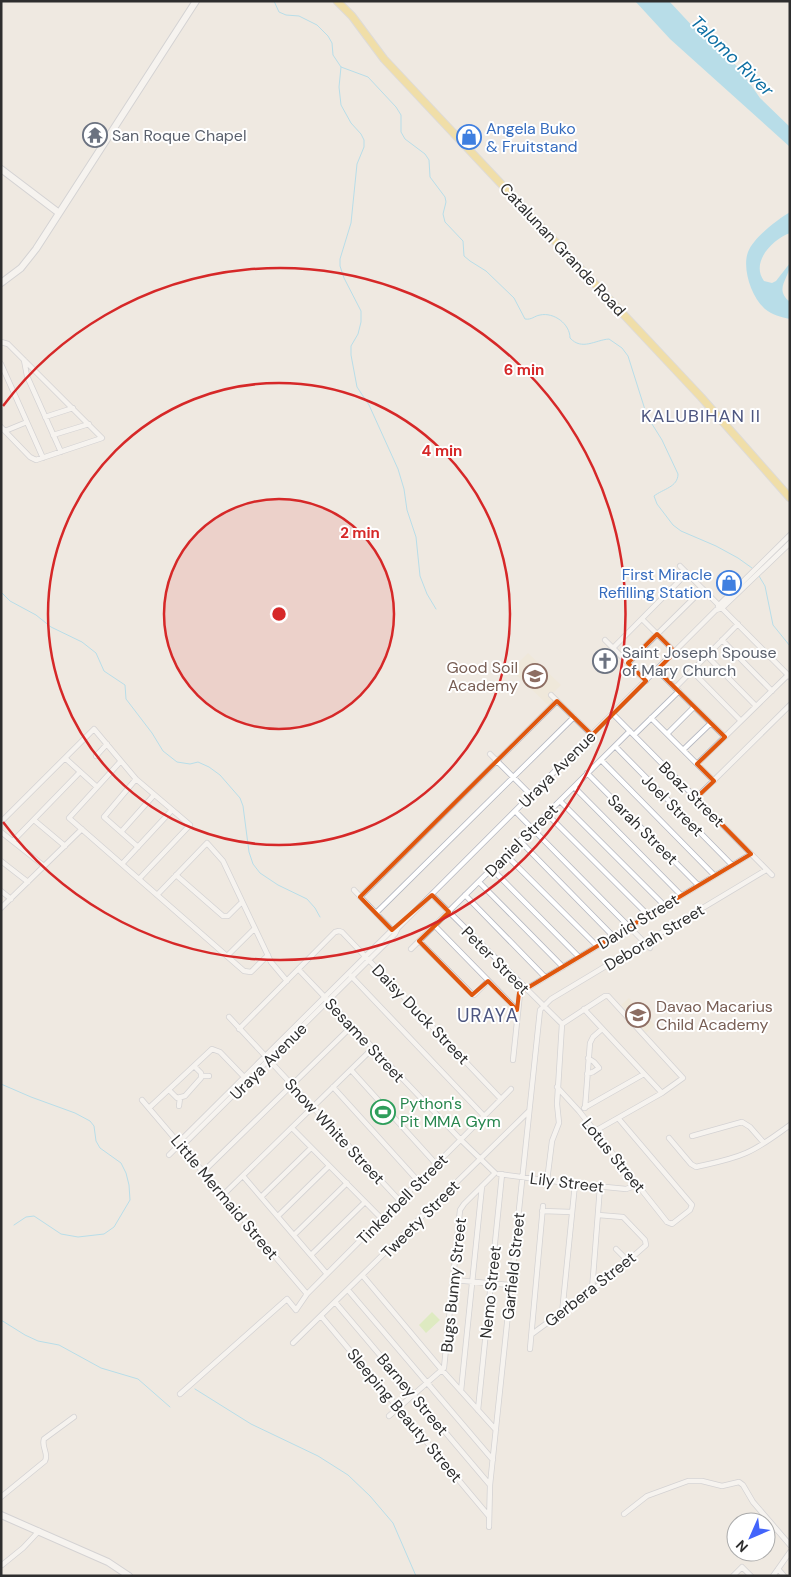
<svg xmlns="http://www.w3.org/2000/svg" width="791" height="1577" viewBox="0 0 791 1577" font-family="'DM Sans',sans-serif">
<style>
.education{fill:#f0e6d1}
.pitch{fill:#c9ec9a}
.water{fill:#75cff0}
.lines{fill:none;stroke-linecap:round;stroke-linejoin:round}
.stream{stroke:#75cff0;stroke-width:1}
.street-casing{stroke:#b4b7c1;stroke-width:6}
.secondary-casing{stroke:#b4b7c1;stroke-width:8}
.primary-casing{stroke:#c9c9c9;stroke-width:9}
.street{stroke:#fff;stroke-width:4.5}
.secondary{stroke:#fff;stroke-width:6}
.primary{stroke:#f2d163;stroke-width:7}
.marked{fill:none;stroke:#df570e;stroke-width:4;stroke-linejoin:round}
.ring{fill:none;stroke:#d62828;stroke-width:2.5}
.labels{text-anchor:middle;stroke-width:4;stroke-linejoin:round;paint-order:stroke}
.shop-label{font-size:16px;fill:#366cbe;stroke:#fff;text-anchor:start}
.worship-label{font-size:16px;fill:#5b616d;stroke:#fff;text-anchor:start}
.street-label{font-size:16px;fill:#2e2e2e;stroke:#fff}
.education-label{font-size:16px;fill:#785e54;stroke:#fff;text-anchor:end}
.leisure-label{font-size:16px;fill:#27864d;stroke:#fff;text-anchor:start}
.water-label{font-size:18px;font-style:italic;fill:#0d6fa3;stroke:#fff}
.neighbourhood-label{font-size:18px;letter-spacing:1px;fill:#4d5680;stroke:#fff}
.quarter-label{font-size:19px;letter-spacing:1px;fill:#4d5680;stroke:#fff}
.centre{fill:#d62828;stroke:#fff;stroke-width:2.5}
.ring-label{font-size:15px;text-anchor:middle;font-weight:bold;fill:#d62828;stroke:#fff;stroke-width:4;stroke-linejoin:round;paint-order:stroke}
</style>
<rect width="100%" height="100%" fill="#efe9e1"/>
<path class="education" d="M528 653 561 685 550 696 554 701 549 706 511 670Z
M629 998 655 1025 646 1033 621 1005Z"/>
<path class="pitch" d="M432 1312 440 1320 426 1333 419 1325Z"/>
<path class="water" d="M635 1H669L697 31 739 68 760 98 790 127V147L670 39Z
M790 212V233C773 239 750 262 764 281L772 283 776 281 790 263C790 279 773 288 790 302V319C781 317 772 315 765 309 751 297 742 268 748 252 754 237 777 220 790 212Z"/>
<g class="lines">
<path class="stream" d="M274 1 279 12 286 15 299 16 317 25 328 36 332 43 333 55 341 67 368 77 396 107 401 115V132L405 139 425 154 429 160 430 177 445 197 446 202 443 214 445 222 463 241 464 256 470 261 486 271 514 298 525 319C532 320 534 316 540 315 554 312 570 324 570 338 582 351 595 340 609 339L622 348 628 356 647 416 662 440 678 474C678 487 663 489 654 496L657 504 673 525 681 531 716 546 738 558 752 568
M341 67 339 87 341 105 351 123 361 134 364 140V147L357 164 351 223 340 259V266L344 278 361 311V322L358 334 351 346V355L357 387 369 405 398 469 404 489 407 510 416 537 420 576 427 594 436 609
M759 576 765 586 773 625 790 646
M1 592 10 601 36 615 51 627 82 642 96 653 104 671 125 685 126 699 152 733 163 751 177 762 190 764 198 762 209 767 220 775 240 798 243 806 249 852 253 864 260 873 278 885 307 899 315 908 320 917
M1 1084 31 1097 75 1113 90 1121 94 1126 96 1141 100 1148 121 1163 126 1173 129 1185 130 1200 114 1227 104 1234 78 1237 61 1234 34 1216 26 1217 14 1225
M1 1320 25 1335 38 1341 59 1345 101 1368 138 1379 170 1407
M195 1389 251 1424 318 1456 348 1475 370 1496 393 1523 416 1576"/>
<defs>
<path id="street" d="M1 342 8 344 102 438 36 460 30 457 1 427
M24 360 27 376 61 452
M1 364 43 458
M45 417 73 408
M5 431 27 422
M53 435 89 424
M680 566 790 677
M718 606 790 535
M642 619 675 652
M605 640 646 681
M722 640 772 691
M613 648 687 573
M707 656 756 706
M628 663 703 589
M657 670 725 737
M692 671 741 721
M675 688 738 624
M551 695 592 735
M613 714 772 875
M651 718 714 781
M667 734 694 707
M634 735 679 691
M615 746 732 865
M683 750 711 723
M490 754 531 795
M96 756 107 744
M65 758 97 787
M601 760 714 875
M120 762 69 818 244 971 251 972 268 955
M697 764 788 675
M587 773 698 885
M136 779 104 817 138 847
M574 787 681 895
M696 798 790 705
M560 801 664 905
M515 811 650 948
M547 814 648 915
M34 820 65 846
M1 822 94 729 136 779 190 825 139 879
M1 832 44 866
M121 832 154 795
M13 841 80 772
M520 841 613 936
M506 855 597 946
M1 861 28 882
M122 864 172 810
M492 869 579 957
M176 875 223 916H228L242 902
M479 882 563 967
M354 890 393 931
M1 891 11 899
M157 895 207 843 223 861 271 962 287 981
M432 895 562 1024
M465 895 545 977
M360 897 557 701
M1 908 82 829
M376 913 574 717
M435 926 517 1010
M419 941 472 994 474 995 488 981
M411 949 630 731
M227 956 255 928
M299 970 461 1140 495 1173
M351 976 484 1116
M526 989 751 854
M584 1009 662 1093
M229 1017 400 1201
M562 1024 605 996H608L683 1078 662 1093 595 1131
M239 1029 335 932 339 931 342 932 501 1099
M513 1060 521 984
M351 1070 436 1164
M587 1074 593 1072 599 1068 594 1062 588 1058
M202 1076H209
M333 1087 419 1182
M557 1087 579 1111 667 1222 672 1224 690 1210 692 1205 618 1118
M169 1090 177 1098 185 1096 201 1078V1073L194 1066
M142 1100 307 1294
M179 1106 180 1098
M149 1108 212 1049 220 1052 246 1079
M584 1108 644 1074
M585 1108 590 1043 593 1037 602 1029
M292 1128 382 1219
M692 1136 742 1122 750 1127 764 1143
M669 1138 691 1164 696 1167C713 1163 730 1160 746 1153 762 1146 776 1135 790 1125
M177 1147H181L395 934 398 928 716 610 722 608 790 543
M169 1155 177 1147 178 1143 392 930 398 928
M203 1172 352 1026
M499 1174 575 1184 626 1189 638 1185
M243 1176 327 1274
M547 1181 552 1141 559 1123 557 1104 562 1024
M222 1196 373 1048
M261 1197 311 1148
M542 1211 572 1212
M278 1216 329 1166
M294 1235 347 1183
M616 1249 628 1261
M311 1255 365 1202
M363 1276 442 1370 496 1430
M453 1280 511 1285
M348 1290 493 1460
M592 1290 600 1187
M335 1302 490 1485
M562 1313 575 1184
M321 1316 488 1515
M532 1334 611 1276 646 1245 645 1240 623 1217 598 1215
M293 1343 529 1111
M530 1349 543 1206
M461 1391 482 1186
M180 1394 287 1299 296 1310 307 1294 511 1089
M478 1410 502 1174
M389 1416 444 1368 460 1210 464 1204 495 1173
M1 1497 45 1461C49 1453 41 1447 44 1439L74 1417
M624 1514 647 1496 688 1481H702L722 1486 739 1482 743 1485 753 1502 790 1545
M489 1527 490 1485 540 1010 551 999 766 870
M2 1565 23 1548 39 1531
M778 1569 784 1576
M733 1576 742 1567 751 1576
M773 1576 790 1552"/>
<path id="secondary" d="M1 169 59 213
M1 283 21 268 36 249 196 1
M1 1515 108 1562 129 1576"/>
<path id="primary" d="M337 1 352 16 384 59 701 397 790 498"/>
</defs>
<use href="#street" class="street-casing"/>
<use href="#secondary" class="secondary-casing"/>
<use href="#primary" class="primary-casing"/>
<use href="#street" class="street"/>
<use href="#secondary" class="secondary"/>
<use href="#primary" class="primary"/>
</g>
<path d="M0 0H791V1577H0ZM657 634 675 652 657 670 725 737 697 764 714 781 696 798 751 854 519 993 517 1010 488 981 472 995 419 941 449 912 432 895 392 930 360 897 557 701 592 735 646 681 628 663Z" fill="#efe9e1" fill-opacity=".55" fill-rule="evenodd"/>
<path class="marked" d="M657 634 675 652 657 670 725 737 697 764 714 781 696 798 751 854 519 993 517 1010 488 981 472 995 419 941 449 912 432 895 392 930 360 897 557 701 592 735 646 681 628 663Z"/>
<circle cx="279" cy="614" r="115" fill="#d62828" fill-opacity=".12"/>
<g class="ring">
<circle cx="279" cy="614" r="115"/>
<circle cx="279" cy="614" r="231"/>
<path d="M3 406A346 346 0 1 1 3 822"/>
</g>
<defs>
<symbol id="temple-ring" viewBox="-11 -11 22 22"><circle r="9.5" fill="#fff" stroke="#6b7280" stroke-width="1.5"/><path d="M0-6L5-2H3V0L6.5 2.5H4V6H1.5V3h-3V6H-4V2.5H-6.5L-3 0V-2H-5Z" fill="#6b7280"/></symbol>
<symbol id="shop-ring" viewBox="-11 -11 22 22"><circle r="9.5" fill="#fff" stroke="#3f7fe0" stroke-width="1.5"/><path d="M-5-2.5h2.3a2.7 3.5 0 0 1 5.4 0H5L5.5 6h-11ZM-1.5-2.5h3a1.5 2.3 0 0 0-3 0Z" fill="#3f7fe0"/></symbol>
<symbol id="church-ring" viewBox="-11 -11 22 22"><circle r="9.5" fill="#fff" stroke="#6b7280" stroke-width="1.5"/><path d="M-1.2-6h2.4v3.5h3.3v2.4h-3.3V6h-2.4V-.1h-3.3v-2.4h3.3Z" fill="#6b7280"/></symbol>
<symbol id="school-ring" viewBox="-11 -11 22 22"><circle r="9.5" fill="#fff" stroke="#8d6e63" stroke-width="1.5"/><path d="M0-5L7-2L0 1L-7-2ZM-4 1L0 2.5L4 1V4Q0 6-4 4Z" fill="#8d6e63"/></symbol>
<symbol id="stadium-ring" viewBox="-11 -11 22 22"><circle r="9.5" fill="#fff" stroke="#2e9e5b" stroke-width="1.5"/><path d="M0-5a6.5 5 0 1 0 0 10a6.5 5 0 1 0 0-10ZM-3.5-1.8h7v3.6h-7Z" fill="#2e9e5b"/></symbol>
</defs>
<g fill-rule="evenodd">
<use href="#temple-ring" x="81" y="121" width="28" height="28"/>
<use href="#shop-ring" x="455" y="123" width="28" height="28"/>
<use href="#shop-ring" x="715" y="569" width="28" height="28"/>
<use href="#church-ring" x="591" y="647" width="28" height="28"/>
<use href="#school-ring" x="521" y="662" width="28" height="28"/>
<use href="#school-ring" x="624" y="1001" width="28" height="28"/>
<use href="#stadium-ring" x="369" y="1098" width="28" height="28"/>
</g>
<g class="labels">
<g class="shop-label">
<text x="486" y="134">Angela Buko<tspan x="486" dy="18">&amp; Fruitstand</tspan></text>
<text x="712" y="580" text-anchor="end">First Miracle<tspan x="712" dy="18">Refilling Station</tspan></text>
</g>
<g class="worship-label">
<text x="112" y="141">San Roque Chapel</text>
<text x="622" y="658">Saint Joseph Spouse<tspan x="622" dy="18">of Mary Church</tspan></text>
</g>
<g class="street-label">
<text transform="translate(563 249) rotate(47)" y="6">Catalunan Grande Road</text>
<text transform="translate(557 769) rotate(-45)" y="6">Uraya Avenue</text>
<text transform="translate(692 794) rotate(45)" y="6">Boaz Street</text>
<text transform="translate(673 805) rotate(45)" y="6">Joel Street</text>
<text transform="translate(643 829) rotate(45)" y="6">Sarah Street</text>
<text transform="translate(521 840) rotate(-45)" y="6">Daniel Street</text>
<text transform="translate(638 921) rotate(-31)" y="6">David Street</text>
<text transform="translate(654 937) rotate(-31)" y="6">Deborah Street</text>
<text transform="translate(496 960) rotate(45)" y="6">Peter Street</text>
<text transform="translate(421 1014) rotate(46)" y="6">Daisy Duck Street</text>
<text transform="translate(365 1040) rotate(47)" y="6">Sesame Street</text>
<text transform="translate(268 1061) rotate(-45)" y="6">Uraya Avenue</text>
<text transform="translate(335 1131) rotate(47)" y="6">Snow White Street</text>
<text transform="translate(614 1155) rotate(51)" y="6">Lotus Street</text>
<text transform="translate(567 1182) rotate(7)" y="6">Lily Street</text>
<text transform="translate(225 1197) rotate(50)" y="6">Little Mermaid Street</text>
<text transform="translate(402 1199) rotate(-45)" y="6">Tinkerbell Street</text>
<text transform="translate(420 1219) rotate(-45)" y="6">Tweety Street</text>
<text transform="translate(513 1266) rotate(-84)" y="6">Garfield Street</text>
<text transform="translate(453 1285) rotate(-84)" y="6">Bugs Bunny Street</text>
<text transform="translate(590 1289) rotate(-38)" y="6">Gerbera Street</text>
<text transform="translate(490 1292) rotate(-84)" y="6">Nemo Street</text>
<text transform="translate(413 1394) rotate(50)" y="6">Barney Street</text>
<text transform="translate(405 1415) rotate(50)" y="6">Sleeping Beauty Street</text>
</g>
<g class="education-label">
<text x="518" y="673">Good Soil<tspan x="518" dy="18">Academy</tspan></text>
<text x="656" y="1012" text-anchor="start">Davao Macarius<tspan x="656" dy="18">Child Academy</tspan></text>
</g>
<g class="leisure-label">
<text x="400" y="1109">Python's<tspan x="400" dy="18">Pit MMA Gym</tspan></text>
</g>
<g class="water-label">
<text transform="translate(732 56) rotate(44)" y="6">Talomo River</text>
</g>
<g class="neighbourhood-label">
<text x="701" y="422">KALUBIHAN II</text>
</g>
<g class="quarter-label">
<text x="488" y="1022">URAYA</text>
</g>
</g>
<circle cx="279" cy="614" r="8" class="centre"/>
<g class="ring-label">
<text x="524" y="375">6 min</text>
<text x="442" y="456">4 min</text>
<text x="360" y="538">2 min</text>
</g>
<rect width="791" height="1577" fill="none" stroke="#2e2e2e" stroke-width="5"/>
<g transform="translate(751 1537) rotate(225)"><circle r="24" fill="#ffffff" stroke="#ababab"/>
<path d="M0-4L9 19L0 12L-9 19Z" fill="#4264fb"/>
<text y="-8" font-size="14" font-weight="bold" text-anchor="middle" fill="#2e2e2e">N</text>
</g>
</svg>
